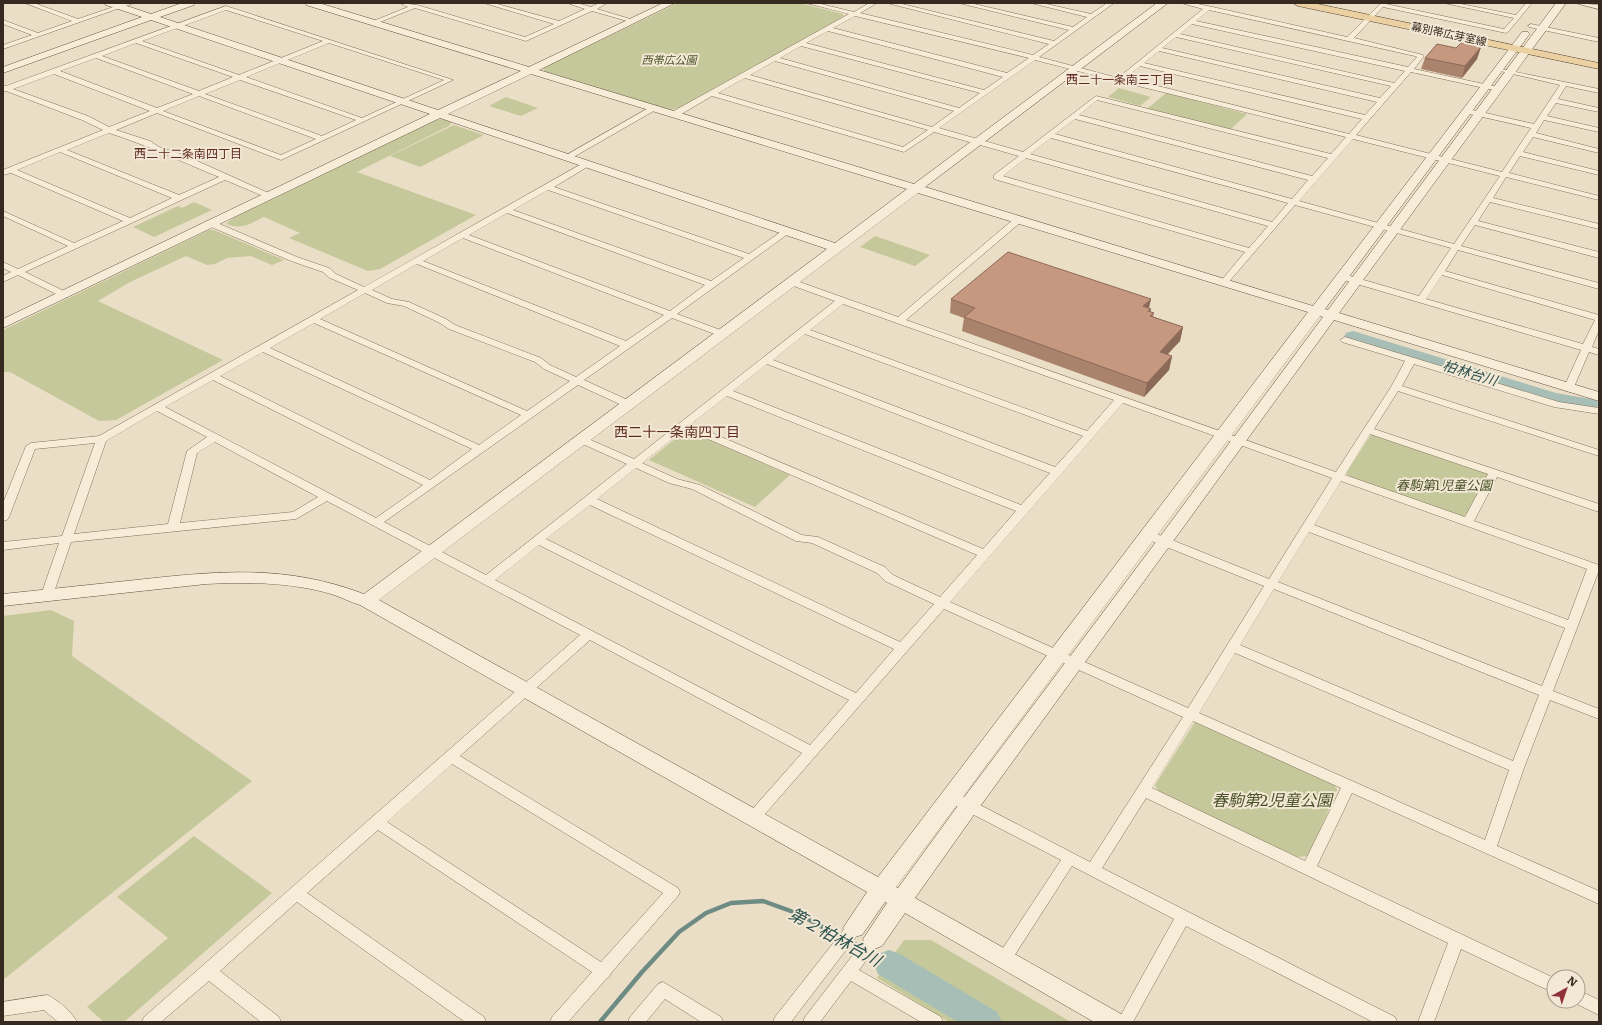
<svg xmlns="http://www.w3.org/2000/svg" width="1602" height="1025" viewBox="0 0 1602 1025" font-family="Literata,'Noto Sans JP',serif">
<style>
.green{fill:#c5c89a}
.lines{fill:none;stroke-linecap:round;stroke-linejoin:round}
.stream{stroke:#6e8c83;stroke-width:4.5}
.river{fill:#a7beb6;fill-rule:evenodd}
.street-casing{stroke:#84705d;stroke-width:1}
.secondary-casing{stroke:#665140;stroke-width:1}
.primary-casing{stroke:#533f31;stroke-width:1}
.street{fill:#f6ecd8;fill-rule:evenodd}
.secondary{fill:#f6ecd8;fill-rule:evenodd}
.primary{fill:#ebd0a1;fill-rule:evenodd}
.wall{fill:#aa836d}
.shaded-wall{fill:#8b6a59}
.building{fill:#c6987f;stroke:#8b6a59}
.labels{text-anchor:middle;stroke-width:4;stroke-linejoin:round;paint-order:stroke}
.far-street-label{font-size:11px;fill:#362920;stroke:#f3e8d5}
.far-park-label{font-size:11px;font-style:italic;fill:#495128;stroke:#f3e8d5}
.far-neighbourhood-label{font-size:12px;fill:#5f2c22;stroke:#f3e8d5}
.park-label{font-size:13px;font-style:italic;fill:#495128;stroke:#f3e8d5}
.water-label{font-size:14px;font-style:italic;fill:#305450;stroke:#f3e8d5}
.neighbourhood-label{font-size:14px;fill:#5f2c22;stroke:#f3e8d5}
.near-park-label{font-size:16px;font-style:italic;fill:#495128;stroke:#f3e8d5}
.near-water-label{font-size:17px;font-style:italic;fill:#305450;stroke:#f3e8d5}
</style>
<rect width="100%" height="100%" fill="#ebdec6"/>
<path class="green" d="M678 3H799L843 14 844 16 680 108 670 110 545 72 543 68Z
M1119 88 1151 97 1140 106 1108 97Z
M1166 93 1247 114 1230 130 1147 109Z
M506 97 538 108 521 116 489 106Z
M443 119 452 122 449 126 357 172 476 215 380 269 368 271 289 238 300 233 264 217C249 224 243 230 226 224L234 217 433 120Z
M454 125 484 135 420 167 390 156Z
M194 202 212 210 154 237 133 227 178 206 182 208Z
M209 230H214L284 260 272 265 251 256 227 258 215 264 207 265 186 256 130 282 98 301 223 360 116 420 99 421 10 372H3V330Z
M875 236 930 255 915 266 860 247Z
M686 430 790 475 755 507 649 460Z
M1372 433 1488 474 1468 513 1462 517 1350 477 1346 473Z
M51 610 74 621 72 656 252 781 3 980V616Z
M1195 722 1200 723 1334 783 1337 790 1309 856 1297 857 1160 794 1155 785Z
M194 836 272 893 124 1022H104L87 1007 168 938 117 897Z
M904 940H931L1071 1022H949L877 978Z"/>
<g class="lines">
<path class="stream" d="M849 941 863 949
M868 952 889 964
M600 1022 642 972 679 932 706 913 731 903 763 901 799 914 842 938"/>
<path class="river" d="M1353 331 1556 393 1596 400 1599 404 1596 408 1589 410 1547 403 1346 341 1344 337 1346 333Z
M889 950 900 954 997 1012 1002 1022H958L878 974 874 964 878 954Z"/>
<defs>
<path id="street" d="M25 3H34L78 19 125 3H134L3 49V45L32 35 3 24V20L38 33 72 21Z
M400 3 417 5 525 37 554 24 484 3H494L559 21 585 9 567 3H577L591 7 599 3H607L597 9 637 21 634 23 592 11 526 41 415 8 375 24H371V22L408 7Z
M806 3H817L854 12 869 3H877L860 13 1033 55 1049 44 887 3H898L1054 41 1069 30 959 3H970L1073 27 1087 17 1031 3H1042L1091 14 1107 3H1114L1039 57 1118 78 1203 9 1181 3H1193L1208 6 1347 37 1381 3H1387L1386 4 1504 29 1514 18 1444 3H1456L1516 15 1526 3H1532L1508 32 1506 33 1383 7 1354 38 1423 55 1424 56 1414 69 1498 87 1502 89 1498 91 1411 72 1356 135 1502 172 1531 128 1465 113 1464 111 1468 109 1534 124 1560 85 1496 70V68L1599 89V93L1566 86 1558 99 1599 108V112L1556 103 1547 116 1599 128V132L1544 120 1536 133 1599 149V153L1533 137 1523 152 1599 171V175L1520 156 1509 173 1599 196V200L1506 177 1493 198 1599 224V229L1490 202 1478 221 1599 252V258L1475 225 1461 246 1599 283V289L1458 250 1445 271 1599 315V330L1592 347 1599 349V355L1589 352 1574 387 1572 389H1566L1564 387 1581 350 1340 279 1339 277 1343 274 1419 296 1451 248 1295 205 1227 284 1224 285 1220 282 1245 252 994 179V175L1019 156 934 132 904 152 712 96 678 116H672V112L849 14ZM1209 10 1415 56 1417 57 1408 67 1196 21ZM855 16 1029 58 1007 73 833 28ZM1192 24 1405 71 1394 83 1180 34ZM828 31 1003 77 984 90 806 43ZM1176 37 1391 86 1380 98 1162 48ZM801 46 980 93 959 108 780 58ZM1159 51 1377 102 1365 115 1144 63ZM1035 60C1138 87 1243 111 1346 137L1331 154 1096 96 1023 152 939 128ZM775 61 954 111 932 127 750 75ZM1140 66 1362 119 1349 134 1162 87 1124 79ZM745 78 928 130 903 147 718 93ZM1097 100 1328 158 1312 176 1079 115ZM1075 119 1308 180 1292 199 1055 134ZM1051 138 1288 203 1272 222 1030 154ZM1353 139 1500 176 1454 244 1299 201ZM1026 158 1268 226 1249 248 1003 176ZM1442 275 1595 320 1583 344 1426 299Z
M1575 3 1599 5V9Z
M226 6 453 80 281 160 157 113 116 130 150 141 159 147 184 155 275 196 271 198H268L225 180 25 272 68 293 69 295 68 297H62L18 275 3 282V276L11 272 3 268V262L18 269 68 246 3 216V211L74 243 123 221 11 173 3 175V170L103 130 82 120 6 91 3 92V86H6ZM226 10 323 41 239 75 142 41ZM136 43 233 77 199 91 102 56ZM329 43 444 80 362 118 246 77ZM96 58 193 94 157 108 60 71ZM54 74 150 111 109 127 88 116 13 89ZM240 80 356 120 322 136 205 94ZM199 96 316 139 281 155 163 111ZM109 133C147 145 182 162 219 177L179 195 67 150ZM60 152 172 198 130 218 17 170Z
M1531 24 1599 38V42L1529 27 1528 26Z
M652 106H658L659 108 570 159H567L563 157Z
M585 162H588L592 164 554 187 749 254 785 229H791L792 231 677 314 726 332 728 334 726 336H720L672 318 584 380 632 402 633 404 632 406H624L578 385 384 522 486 575 627 464 576 441 575 439 576 437H584L634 459 835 301 788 284 787 282 788 280H794L898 317 1015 218H1018L1022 220 1021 222 906 320 1336 472 1391 387 1405 361 1342 342 1340 340 1345 337 1559 402 1599 408V414L1554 407 1414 364 1402 386 1599 450V456L1398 391 1374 429 1599 504V512L1497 477 1474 521 1599 565V573H1598L1553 691 1599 709V719L1550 700 1524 768 1497 846 1599 891V904L1352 793 1317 866 1554 978V993L1461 949 1434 1022H1418L1448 943 1146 798 1102 868 1395 1017 1397 1022H1373L1186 926 1133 1022H1117L1174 919 1072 866 1009 964 1004 966 999 964 996 959 999 954 1061 860 947 801 945 797 947 793 952 792 957 793 1090 862 1183 717 944 609 758 822 753 824 748 822 746 818 748 814 802 753 590 640 460 756 678 888 680 892 678 896 611 973 609 977 607 978 568 1022H550L552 1017 592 972 378 830 307 893 484 1017 486 1022H465L297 902 220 971 279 1017 281 1022H261L209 981 161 1022H142L144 1017 580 635 327 501 296 519 71 542 53 595 51 598H43L41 595 59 543 3 550V542L62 536 95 443 35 449 9 517 7 520 3 521V503L26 446 31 443 99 436 358 290 330 278 323 272 291 261 209 226 208 224 209 222H215L297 257 329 268 336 274 364 287ZM548 190 744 258 711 281 513 210ZM507 213 705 285 670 311 469 235ZM463 238 664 315 626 341 423 261ZM417 264 620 346 576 377 550 365 541 358 455 325 446 319 409 302 392 299 372 290ZM365 293 387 303 404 306 440 323 449 329 535 362 544 369 570 381 527 411 320 319ZM843 304 1114 400 1087 431 810 330ZM314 323 521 415 479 445 270 348ZM805 334 1083 436 1055 467 773 360ZM263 352 472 449 430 480 220 376ZM767 364 1050 473 1021 505 733 391ZM213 380 423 485 376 518 165 407ZM727 396 1016 511 983 549 691 424ZM1123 403 1332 478 1269 579 1152 532H1144L1142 535 1144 538 1264 586 1188 708 950 602ZM157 411 207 437 187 451 168 524 74 534 106 441ZM685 429 977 555 940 597 893 575 885 567 818 537 802 535 700 485 677 479 642 463ZM1370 434 1488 474 1465 517 1345 475ZM215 442 318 497 293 512 180 523 197 453ZM636 468 669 483 692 489 796 541 812 543 877 573 885 581 934 604 900 642 597 499ZM1341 481 1587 569 1568 620 1314 525ZM590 505 894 649 856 693 546 539ZM1309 532 1565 628 1542 686 1278 582ZM539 545 849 700 810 745 495 580ZM1274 589 1539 695 1513 761 1240 645ZM1235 653 1509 770 1485 840 1199 713ZM1193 721 1341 788 1305 861 1152 788ZM452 764 663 893 601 962 387 822Z
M854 922 859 923 861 928 859 933 791 1022H773L775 1017 849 923Z
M874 932 879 934 882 939 859 970 941 1017 943 1022H921L851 981 820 1022H803L805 1017 869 934Z
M663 982 721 1017 723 1022H701L665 999 646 1022H628L630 1017 658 984Z
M1578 990 1599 1000V1015L1573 1002 1578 1001Z
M47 995C57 999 72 1012 77 1022H58L44 1010 3 1016V1002Z"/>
<path id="secondary" d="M104 3H118L151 14 182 3H196L194 5 160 17 438 110 521 71 306 5 304 3H319L529 67 663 3H675L539 70 914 184 1157 3H1168L925 187 1313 306 1522 32H1528L1530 34 1528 36 1325 309 1328 310 1556 3H1566L1339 313 1599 392V401L1334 320 976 812 915 898 1123 1015 1126 1022H1094L905 913 882 946 874 949 866 946 863 939 887 903 885 902 862 935 854 937 846 935 843 928 867 892 360 605C350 602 341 597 331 594 291 582 247 582 206 584L3 606V594C47 589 92 585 136 580 218 571 285 564 364 594L827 249 440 118 3 328V319L430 114 151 20 3 73V67L142 17 106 5ZM531 74 907 189 835 243 448 114ZM918 193 1308 312 878 877 379 600ZM1320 316 1323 317 1159 538 962 800 898 888 896 887Z"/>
<path id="primary" d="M1293 3H1313L1599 63V69L1298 6Z"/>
</defs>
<use href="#street" class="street-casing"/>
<use href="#secondary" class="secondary-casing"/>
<use href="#primary" class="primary-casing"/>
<use href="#street" class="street"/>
<use href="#secondary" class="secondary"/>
<use href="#primary" class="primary"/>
</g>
<path class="wall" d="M1481 47 1477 59 1462 78 1421 69 1425 58 1456 48Z
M951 299H1151L1149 308 1150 312 1154 313 1153 317 1183 327 1180 341 1167 354 1172 356 1169 370 1144 397 962 331 964 318 950 313Z"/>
<path class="shaded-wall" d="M1481 47 1477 59 1462 78 1465 66Z
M1151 299 1148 311 1151 309 1148 322 1143 306Z
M1183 327 1180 341 1157 366 1160 352Z
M1172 356 1169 370 1144 397 1147 383Z"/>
<path class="building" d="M1461 43 1481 47 1465 66 1425 58 1437 44 1456 48Z
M1008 252 1151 299 1143 306 1151 309 1148 311 1154 313 1150 316 1183 327 1160 352 1172 356 1147 383 964 317 975 308 951 299Z"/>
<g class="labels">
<g class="far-street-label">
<text transform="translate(1449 34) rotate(12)" y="4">幕別帯広芽室線</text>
</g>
<g class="far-park-label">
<text x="669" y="64">西帯広公園</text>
</g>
<g class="far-neighbourhood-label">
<text x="1120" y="84">西二十一条南三丁目</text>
<text x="188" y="158">西二十二条南四丁目</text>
</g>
<g class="park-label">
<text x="1444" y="490">春駒第1児童公園</text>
</g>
<g class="water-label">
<text transform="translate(1470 373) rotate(17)" y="5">柏林台川</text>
</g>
<g class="neighbourhood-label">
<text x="677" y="437">西二十一条南四丁目</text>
</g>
<g class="near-park-label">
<text x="1272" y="806">春駒第2児童公園</text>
</g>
<g class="near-water-label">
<text transform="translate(835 937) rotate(29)" y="6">第２柏林台川</text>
</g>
</g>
<rect width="1602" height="1025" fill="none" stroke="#362920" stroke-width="8"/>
<g transform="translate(1566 989) rotate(40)"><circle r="19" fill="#f3e8d5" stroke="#a79c8d"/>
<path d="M0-3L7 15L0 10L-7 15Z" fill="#8f3238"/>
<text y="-6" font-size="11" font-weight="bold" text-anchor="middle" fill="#362920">N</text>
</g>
</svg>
